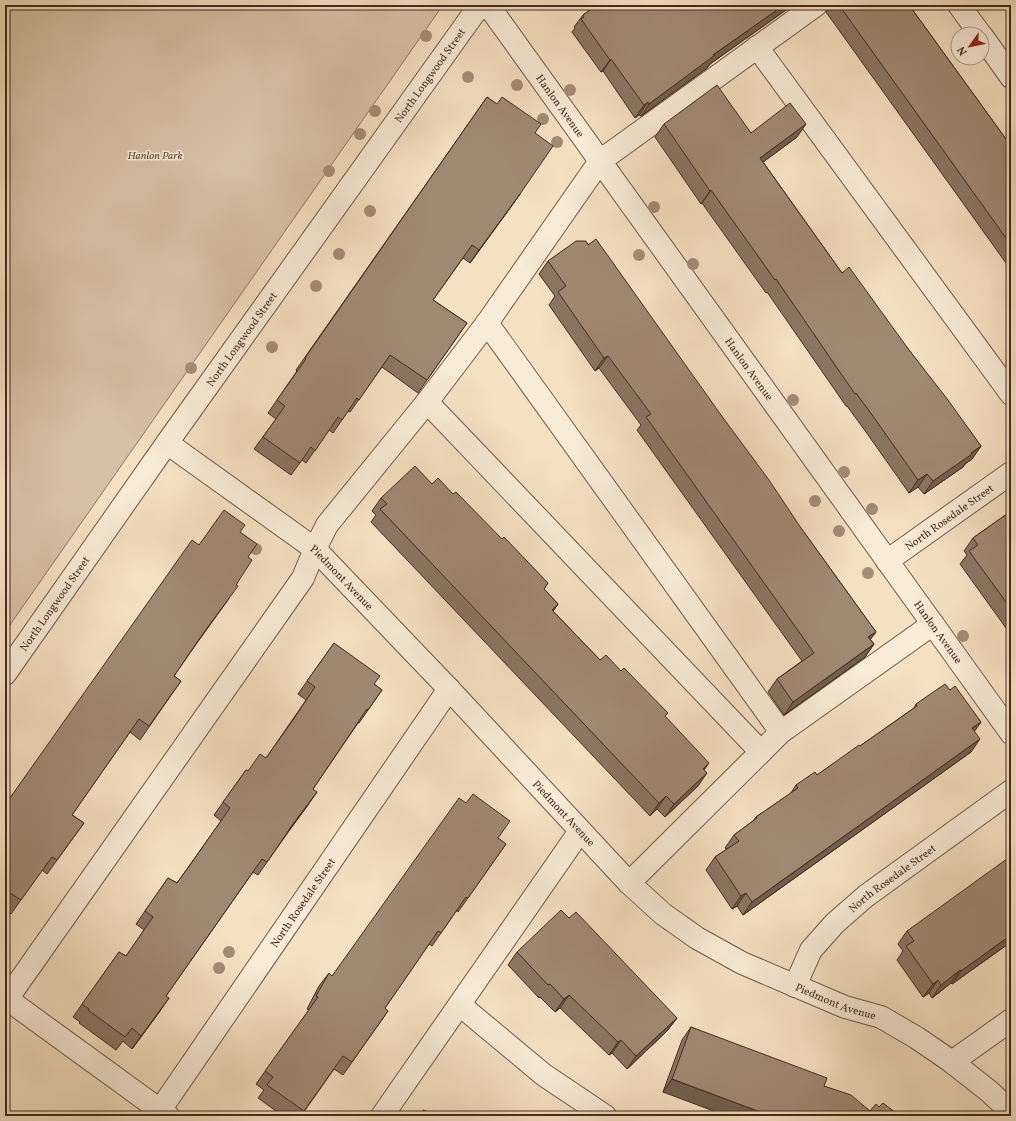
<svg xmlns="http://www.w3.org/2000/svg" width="1016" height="1121" viewBox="0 0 1016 1121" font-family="Vollkorn,serif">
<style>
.green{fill:#d7c1a6;stroke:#8e7662}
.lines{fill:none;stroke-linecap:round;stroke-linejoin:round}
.minor-casing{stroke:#705847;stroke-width:24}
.minor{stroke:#f8ebd7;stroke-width:22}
.tree{fill:#a48c77}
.wall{fill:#8a7663;stroke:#442a1e}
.shaded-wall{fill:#706050;stroke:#442a1e}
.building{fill:#a08973;stroke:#442a1e}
.labels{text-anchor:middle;stroke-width:3;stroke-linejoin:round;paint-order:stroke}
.street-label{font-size:11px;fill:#442a1e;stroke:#f8ebd7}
.park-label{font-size:11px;font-style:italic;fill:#614839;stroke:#f8ebd7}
</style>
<rect width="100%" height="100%" fill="#f5e0c2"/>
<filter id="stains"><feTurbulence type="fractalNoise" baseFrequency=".005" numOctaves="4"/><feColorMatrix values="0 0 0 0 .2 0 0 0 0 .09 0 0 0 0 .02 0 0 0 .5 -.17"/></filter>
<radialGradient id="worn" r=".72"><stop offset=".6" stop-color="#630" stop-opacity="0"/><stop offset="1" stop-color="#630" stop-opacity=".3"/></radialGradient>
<path class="green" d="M5 5H443L5 632Z"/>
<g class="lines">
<defs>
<g id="minor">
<path id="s1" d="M488 5 1011 733"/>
<path d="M959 5 980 34"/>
<path d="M982 36 1011 77"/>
<path d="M757 47 1011 394"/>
<path d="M487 323 781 732"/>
<path d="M427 402 761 752"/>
<path id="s2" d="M167 443 315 549 449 689 629 883 663 914 697 938 742 963 845 1007 881 1017 917 1038 952 1062 990 1092 1011 1112"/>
<path id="s3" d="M887 561 1011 473"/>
<path id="s4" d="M5 674 167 443 472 16 481 5"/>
<path d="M629 883 781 732 933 624"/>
<path id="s5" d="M795 986 811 950 835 923 866 896 1011 791"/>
<path d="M460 1005 544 1075 605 1116"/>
<path d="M952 1062 1011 1020"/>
<path id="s6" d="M156 1116 449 689"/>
<path d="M168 1116 7 999 303 578 315 549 327 525 427 402 487 323 600 161 816 5"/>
<path d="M382 1116 580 831"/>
</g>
</defs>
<use href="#minor" class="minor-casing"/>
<use href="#minor" class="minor"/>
</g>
<g class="tree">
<circle cx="426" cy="36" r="6"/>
<circle cx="468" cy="77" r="6"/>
<circle cx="517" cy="85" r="6"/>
<circle cx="570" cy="90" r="6"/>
<circle cx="375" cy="111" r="6"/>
<circle cx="543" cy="119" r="6"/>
<circle cx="360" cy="134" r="6"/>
<circle cx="557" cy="142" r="6"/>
<circle cx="329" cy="171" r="6"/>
<circle cx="654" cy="207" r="6"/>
<circle cx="370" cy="211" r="6"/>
<circle cx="339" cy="254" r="6"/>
<circle cx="639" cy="255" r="6"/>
<circle cx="693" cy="264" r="6"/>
<circle cx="316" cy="286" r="6"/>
<circle cx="272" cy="347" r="6"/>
<circle cx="191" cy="368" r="6"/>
<circle cx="793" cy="400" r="6"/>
<circle cx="844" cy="472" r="6"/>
<circle cx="815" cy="501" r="6"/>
<circle cx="872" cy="509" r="6"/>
<circle cx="839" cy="531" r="6"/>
<circle cx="256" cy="549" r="6"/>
<circle cx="868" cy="573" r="6"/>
<circle cx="963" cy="636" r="6"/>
<circle cx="229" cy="952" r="6"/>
<circle cx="219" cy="968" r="6"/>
</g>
<path class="wall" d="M597 5H793L710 64 707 68 641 116 639 115 635 118 603 71 601 72 572 32 575 28 574 27 583 15Z
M828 5H909L1011 146V270L826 12 828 10Z
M487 97 535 133 520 194 470 263 463 258 433 300 467 323 418 393 382 367 350 412 348 411 333 433 329 430 306 463 302 460 291 475 254 449 276 419 268 413 297 371 296 370Z
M664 124 797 137 763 162 842 273 909 350 981 446 972 459 965 464 963 467 924 494 918 487 909 493 866 432 847 406H846L767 292 766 293 702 203 701 204 655 137Z
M548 261 801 528 876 632 870 639 874 644 865 657 784 715 768 692 777 679 802 661 637 430 641 425 599 368 595 371 549 305 555 296 539 274Z
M432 484 453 494 548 583 544 589 558 604 553 611 600 660 665 717 704 770 698 786 665 817 657 809 650 816 371 522 376 515 372 511 381 498Z
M1011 511V635L960 564 967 555 964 551 973 538Z
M240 532 248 557 236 585 228 600 197 643 174 676 181 681 140 740 130 732 72 815 84 823 47 874 42 870 11 914 5 909V805L199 545Z
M334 643 374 684 382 690 359 723H358L313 789 308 805 289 831 258 875 253 872 166 996 160 1011 132 1049 123 1041 116 1050 79 1023 80 1022 73 1017 119 952 126 956 144 930 136 924 168 878 177 883 221 821 214 815 246 770 248 771 266 758 306 700 298 694Z
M950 690 981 722 974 731 971 752 743 915 737 906 732 909 706 870 715 857 727 849 725 848 734 835 753 821 756 817 791 793 796 785 817 775 860 746 914 708 916 704Z
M498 838 506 844 458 912 457 910 432 946 429 944 385 1008 388 1011 343 1075 334 1069 301 1116H283L258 1098 264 1090 256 1084 309 1010 307 1009 319 986 329 973 332 976Z
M569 918 677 1018 667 1031 627 1069 612 1053 609 1055 560 1008 555 1012 540 997 539 998 508 965 517 952Z
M907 931 1011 942 952 984 951 983 932 998 929 993 923 997 897 960 903 951 898 944Z
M691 1027 824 1086 870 1111 879 1107 900 1116 663 1092 682 1040Z"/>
<path class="shaded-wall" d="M784 5H793L710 64 707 68 641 116 649 104 713 55Z
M611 59 603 71 601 72 610 60Z
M648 102 639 115 635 118 644 105Z
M806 124 797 137 751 171 760 158Z
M711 190 702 203 701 204 710 191Z
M520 194 511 207 470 263 479 250Z
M608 356 599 368 595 371 604 358Z
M981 446 972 459 965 464 963 467 924 494 933 481Z
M927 474 918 487 909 493 918 480Z
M558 604 549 617 552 610Z
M876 632 867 644 868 637Z
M874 644 865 657 784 715 793 702Z
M981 722 972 735V728Z
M980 739 971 752 743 915 752 902Z
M709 763 700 776 703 769Z
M707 773 698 786 665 817 674 804Z
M317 792 308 805 281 841 290 828Z
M666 796 657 809 650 816 659 803Z
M746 893 737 906 732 909 741 896Z
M1011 935V942L952 984 961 971Z
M960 970 951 983 932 998 941 985Z
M938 980 929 993 923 997 933 984Z
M569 995 560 1008 555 1012 564 999Z
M169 998 160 1011 132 1049 141 1036Z
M677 1018 667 1031 627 1069 636 1056Z
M621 1040 612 1053 609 1055 618 1042Z
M672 1079 771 1116H727L663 1092Z"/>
<path class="building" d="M597 5H784L713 55H715L649 104 648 102 644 105 611 59 610 60 581 19 584 17 583 15Z
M839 5H909L1011 146V245Z
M717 85 751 133 790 103 806 124 760 158 842 273 849 267 909 350 948 400 981 446 971 453 972 454 933 481 927 474 918 480 875 419 856 393 855 394 776 279 775 280 711 190 710 191 664 124Z
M487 97 497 104 502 97 541 124 535 133 553 146 520 194 479 250 472 245 433 300 467 323 427 380 390 355 359 400 357 398 342 420 338 417 315 451 311 447 300 463 263 437 285 406 277 400 306 359 305 358Z
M596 239 721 415 769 480 801 528 876 632 868 637 874 644 793 702 777 679 814 653 646 417 651 414 608 356 604 358 558 292 566 286 548 261 576 241H586L588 245Z
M415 466 432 484 438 478 453 494 456 492 502 539 504 537 548 583 544 589 558 604 552 610 600 660 606 655 621 671 624 668 668 713 665 716 709 763 703 769 707 773 674 804 666 796 659 803 380 509 387 504 381 498Z
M224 510 245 525 240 532 257 544 248 557 252 560 236 585 238 586 202 635 174 676 181 681 149 726 139 719 72 815 84 823 57 860 52 857 21 900 10 893 6 899H5V805L192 540 199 545Z
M1011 511V609L969 551 978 545 973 538Z
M334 643 380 676 374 684 382 690 368 710 367 709 313 789 317 792 290 828 287 833 267 862 262 859 166 996 169 998 141 1036 132 1028 125 1037 88 1010 89 1009 82 1004 119 952 126 956 153 917 145 911 168 878 177 883 190 865 230 808 223 802 246 770 248 771 260 754 266 758 293 720 315 687 307 681Z
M945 684 950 690 955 686 981 722 972 728 980 739 752 902 746 893 741 896 715 857 739 841 734 835 757 818 756 817 798 788 796 785 815 772 817 775 859 745 860 746 917 706 916 704Z
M473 794 510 821 498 838 506 844 468 898 466 897 441 933 438 931 410 972 385 1008 388 1011 352 1062 343 1056 304 1111 267 1085 273 1077 265 1071 318 997 316 996 329 973 332 976 459 798 466 803Z
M1011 856V935L961 971 960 970 941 985 938 980 933 984 906 946 914 941 907 931Z
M561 910 569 918 576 912 677 1018 636 1056 621 1040 618 1042 569 995 564 999 550 984 548 985 517 952Z
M691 1027 827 1078 824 1086 851 1095 870 1111 876 1104 879 1107 883 1103 900 1116H771L672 1079Z
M423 1110 439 1116H421Z"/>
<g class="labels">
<g class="street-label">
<text dy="4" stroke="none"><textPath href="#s4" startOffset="734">North Longwood Street</textPath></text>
<text dy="4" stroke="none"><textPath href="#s1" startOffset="124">Hanlon Avenue</textPath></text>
<text dy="4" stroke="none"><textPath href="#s4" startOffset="410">North Longwood Street</textPath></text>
<text dy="4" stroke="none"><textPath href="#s1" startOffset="448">Hanlon Avenue</textPath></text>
<text dy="4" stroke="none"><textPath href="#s3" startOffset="76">North Rosedale Street</textPath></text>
<text dy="4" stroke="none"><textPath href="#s2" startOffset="221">Piedmont Avenue</textPath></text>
<text dy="4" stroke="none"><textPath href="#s4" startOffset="86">North Longwood Street</textPath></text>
<text dy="4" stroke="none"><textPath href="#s1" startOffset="772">Hanlon Avenue</textPath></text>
<text dy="4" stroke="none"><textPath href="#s2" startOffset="545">Piedmont Avenue</textPath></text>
<text dy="4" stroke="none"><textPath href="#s5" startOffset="148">North Rosedale Street</textPath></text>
<text dy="4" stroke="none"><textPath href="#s6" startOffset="259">North Rosedale Street</textPath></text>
<text dy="4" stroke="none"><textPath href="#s2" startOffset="881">Piedmont Avenue</textPath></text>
</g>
<g class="park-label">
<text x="155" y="159">Hanlon Park</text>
</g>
</g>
<rect width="1016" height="1121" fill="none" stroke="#f5e0c2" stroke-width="20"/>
<rect x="6" y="6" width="1004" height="1109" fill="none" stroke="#442a1e" stroke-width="2"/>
<rect x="10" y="10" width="996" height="1101" fill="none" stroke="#442a1e"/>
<g transform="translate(970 46) rotate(237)"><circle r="19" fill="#f8ebd7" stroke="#b09e8d"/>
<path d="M0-3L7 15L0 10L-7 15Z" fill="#8f2418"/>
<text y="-6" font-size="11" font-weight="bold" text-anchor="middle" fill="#442a1e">N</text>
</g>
<rect width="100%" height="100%" filter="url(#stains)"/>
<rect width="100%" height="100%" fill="url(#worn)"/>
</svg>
